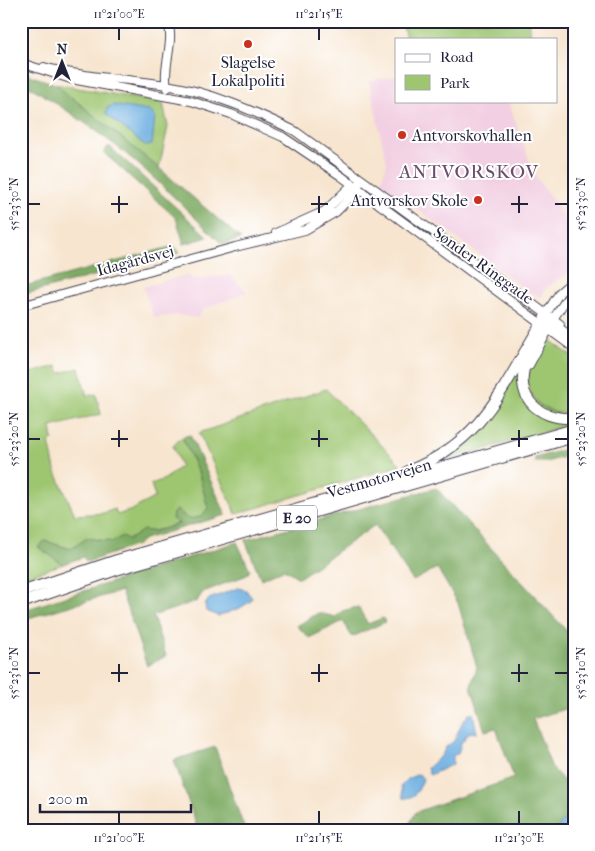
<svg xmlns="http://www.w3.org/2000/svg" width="595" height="851" viewBox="0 0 595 851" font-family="'IM FELL French Canon',serif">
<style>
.built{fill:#f2cfe2}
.green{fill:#9ec671;stroke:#607456}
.forest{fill:#7eab63;stroke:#50664f}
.water{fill:#6caee0;stroke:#47688e}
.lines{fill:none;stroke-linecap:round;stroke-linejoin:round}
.secondary-casing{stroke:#423f51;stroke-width:10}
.highway-casing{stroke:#423f51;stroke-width:12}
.secondary{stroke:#fff;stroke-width:8}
.highway{stroke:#fff;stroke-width:10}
.ticks{fill:none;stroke:#22223b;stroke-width:2}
.poi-dot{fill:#c8321e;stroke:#fff;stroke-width:2}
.labels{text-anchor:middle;stroke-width:4;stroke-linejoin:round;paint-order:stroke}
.shield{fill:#fff;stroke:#646476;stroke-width:1}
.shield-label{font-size:15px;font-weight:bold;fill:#22223b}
.poi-label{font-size:16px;fill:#22223b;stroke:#fff}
.street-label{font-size:16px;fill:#22223b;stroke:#fff}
.quarter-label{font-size:19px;letter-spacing:1px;fill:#684e6c;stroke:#fff}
.neatline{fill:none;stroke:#22223b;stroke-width:2}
.ticks-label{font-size:12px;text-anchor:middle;fill:#22223b}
</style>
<rect width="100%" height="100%" fill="#fff"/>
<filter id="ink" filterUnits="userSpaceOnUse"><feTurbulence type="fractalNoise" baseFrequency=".02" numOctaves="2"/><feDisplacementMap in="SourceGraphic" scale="10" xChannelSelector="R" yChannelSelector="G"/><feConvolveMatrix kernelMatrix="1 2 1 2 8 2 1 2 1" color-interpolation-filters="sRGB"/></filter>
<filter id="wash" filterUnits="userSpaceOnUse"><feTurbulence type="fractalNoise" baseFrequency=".0096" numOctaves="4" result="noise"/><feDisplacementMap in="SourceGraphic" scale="20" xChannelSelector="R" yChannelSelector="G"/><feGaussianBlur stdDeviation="1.12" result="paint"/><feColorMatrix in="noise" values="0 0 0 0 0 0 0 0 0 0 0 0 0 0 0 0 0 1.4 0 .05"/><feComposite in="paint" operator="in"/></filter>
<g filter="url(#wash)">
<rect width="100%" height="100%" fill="#f7e5cf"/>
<path class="built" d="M396 76V101H508L534 174 562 214 574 240V268L544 290 542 297 529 292 381 182 387 164 369 81Z
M187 275 192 279 230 275 247 292 204 309 197 318 177 315 154 318 143 287Z"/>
<path class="green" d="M402 21H528L532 39H406Z
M55 84 163 103 168 127 159 168Z
M547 338 574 358V414C567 413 557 414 550 411 534 404 523 386 528 369 532 358 541 348 547 338Z
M21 360 27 374 57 366 60 373 79 368 87 396 96 394 101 414 51 427 53 439 49 442 55 470 75 515 104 513 115 509 117 515 132 510 155 497 151 484 165 479 181 466 173 446 182 437 199 474 208 508 201 517C181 519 164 533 143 531 121 546 113 542 87 538L71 549 45 541 38 547 63 564 21 578Z
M524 360 522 395 574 423 437 463C479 439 500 401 524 360Z
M326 389 401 465 236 514 199 433Z"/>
<path class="forest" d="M21 72 55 84 159 168 241 239 224 244 220 242C187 210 155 177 119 148 88 124 55 102 21 81Z
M109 146 208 237 184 244 176 218 103 152Z
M174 246 180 253 21 295V287Z
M190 435 226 515 144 539 137 545 87 562 83 557 63 564 38 547 45 541 71 549 87 538 113 542 122 536 129 540 143 530 153 532 180 524 172 519 173 513 177 510 188 519 201 517 208 508 199 474 182 437Z
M574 447V454L546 462H535V458Z
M436 488 574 639V706L533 719 552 768 574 792V830H406L416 812 514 778 496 728 485 731 471 686 477 667 458 603 437 568 413 581 375 525 299 578 284 569 261 579 245 540Z
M237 542 250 570 247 575 203 592 197 601 153 616 166 656 147 666 121 591 21 620V611Z
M358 607 368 624 383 618 385 622 352 637 343 621 309 638 297 626 318 613 336 617 342 611Z
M215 747 245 830H198L174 760Z"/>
<path class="water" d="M113 105 149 111 155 116 152 145 146 146 106 114 107 108Z
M238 588 246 590 252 598 251 601 240 608 219 616 206 611 205 605 209 599Z
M470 713H473L477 733 470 732 461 743 458 754 453 755V764L430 775 427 768 442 755 446 747 454 741 462 723Z
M419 774 423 779C419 790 415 799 403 798L401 786 409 778Z
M574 809V830H556L572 810Z"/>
</g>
<g filter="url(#ink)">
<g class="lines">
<defs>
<path id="secondary" d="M21 63 71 79 191 101 231 114 283 137 341 176 574 348
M44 67C84 78 125 78 166 85 211 92 254 111 295 131L560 324
M167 88C162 66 175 44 168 21
M276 233 325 211 353 184
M21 306 235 247 305 230 336 212 355 193 359 184
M544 317 560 292 574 280
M551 322 574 288"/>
<path id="highway" d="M528 357C512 394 535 420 574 418
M528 365 546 332
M408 471C484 441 502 388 541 324L551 323 574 340
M21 592 117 560 574 429
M21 603 116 570 574 437"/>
</defs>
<use href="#secondary" class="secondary-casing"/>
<use href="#highway" class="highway-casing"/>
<use href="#secondary" class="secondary"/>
<use href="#highway" class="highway"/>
</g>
</g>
<path class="ticks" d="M119 28V40M319 28V40M119 196V213M319 196V213M519 196V213M28 204H40M111 204H128M311 204H328M511 204H528M555 204H568M119 430V447M319 430V447M519 430V447M28 439H40M111 439H128M311 439H328M511 439H528M555 439H568M119 664V682M319 664V682M519 664V682M28 673H40M111 673H128M311 673H328M511 673H528M555 673H568M119 811V824M319 811V824M519 811V824"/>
<g class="poi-dot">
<circle cx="248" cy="44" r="5"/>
<circle cx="402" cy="135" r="5"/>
<circle cx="478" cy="200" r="5"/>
</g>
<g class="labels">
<rect class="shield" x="277" y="505.5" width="40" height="25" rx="4"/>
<g class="shield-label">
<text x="297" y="523">E 20</text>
</g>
<g class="poi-label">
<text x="248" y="68">Slagelse<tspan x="248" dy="18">Lokalpoliti</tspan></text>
<text x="412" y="141" text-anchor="start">Antvorskovhallen</text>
<text x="468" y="206" text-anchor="end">Antvorskov Skole</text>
</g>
<g class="street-label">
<text transform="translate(135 260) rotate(-15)" y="6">Idagårdsvej</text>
<text transform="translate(484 265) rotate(36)" y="6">Sønder Ringgade</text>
<text transform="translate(379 478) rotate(-16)" y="6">Vestmotorvejen</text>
</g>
<g class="quarter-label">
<text x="469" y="178">ANTVORSKOV</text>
</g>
</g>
<rect width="595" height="851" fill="none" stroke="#fff" stroke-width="55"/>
<rect x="395" y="38" width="162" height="65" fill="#ffffff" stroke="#a7a7b1"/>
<rect x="405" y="54" width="25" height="8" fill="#ffffff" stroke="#a7a7b1"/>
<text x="440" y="62" font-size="15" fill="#22223b">Road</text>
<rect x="405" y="75" width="25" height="15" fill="#9ec671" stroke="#a7a7b1"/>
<text x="440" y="88" font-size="15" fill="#22223b">Park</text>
<g transform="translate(62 62)" stroke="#ffffff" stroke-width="4" paint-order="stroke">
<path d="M0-4L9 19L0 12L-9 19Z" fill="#22223b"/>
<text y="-8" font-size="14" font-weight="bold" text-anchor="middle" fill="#22223b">N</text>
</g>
<path d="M40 804v8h151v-8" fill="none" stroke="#22223b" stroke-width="2.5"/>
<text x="48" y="804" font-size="15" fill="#22223b" stroke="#ffffff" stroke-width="4" paint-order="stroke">200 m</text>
<rect x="28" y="28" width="540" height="796" class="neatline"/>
<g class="ticks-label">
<text x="119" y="18">11°21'00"E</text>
<text x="319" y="18">11°21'15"E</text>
<text transform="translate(14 204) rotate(-90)" y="4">55°23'30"N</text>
<text transform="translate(581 204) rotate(-90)" y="4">55°23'30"N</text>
<text transform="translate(14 439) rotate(-90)" y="4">55°23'20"N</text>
<text transform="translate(581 439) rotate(-90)" y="4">55°23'20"N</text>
<text transform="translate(14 673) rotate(-90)" y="4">55°23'10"N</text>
<text transform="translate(581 673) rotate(-90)" y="4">55°23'10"N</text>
<text x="119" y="842">11°21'00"E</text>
<text x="319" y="842">11°21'15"E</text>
<text x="519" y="842">11°21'30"E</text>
</g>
</svg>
